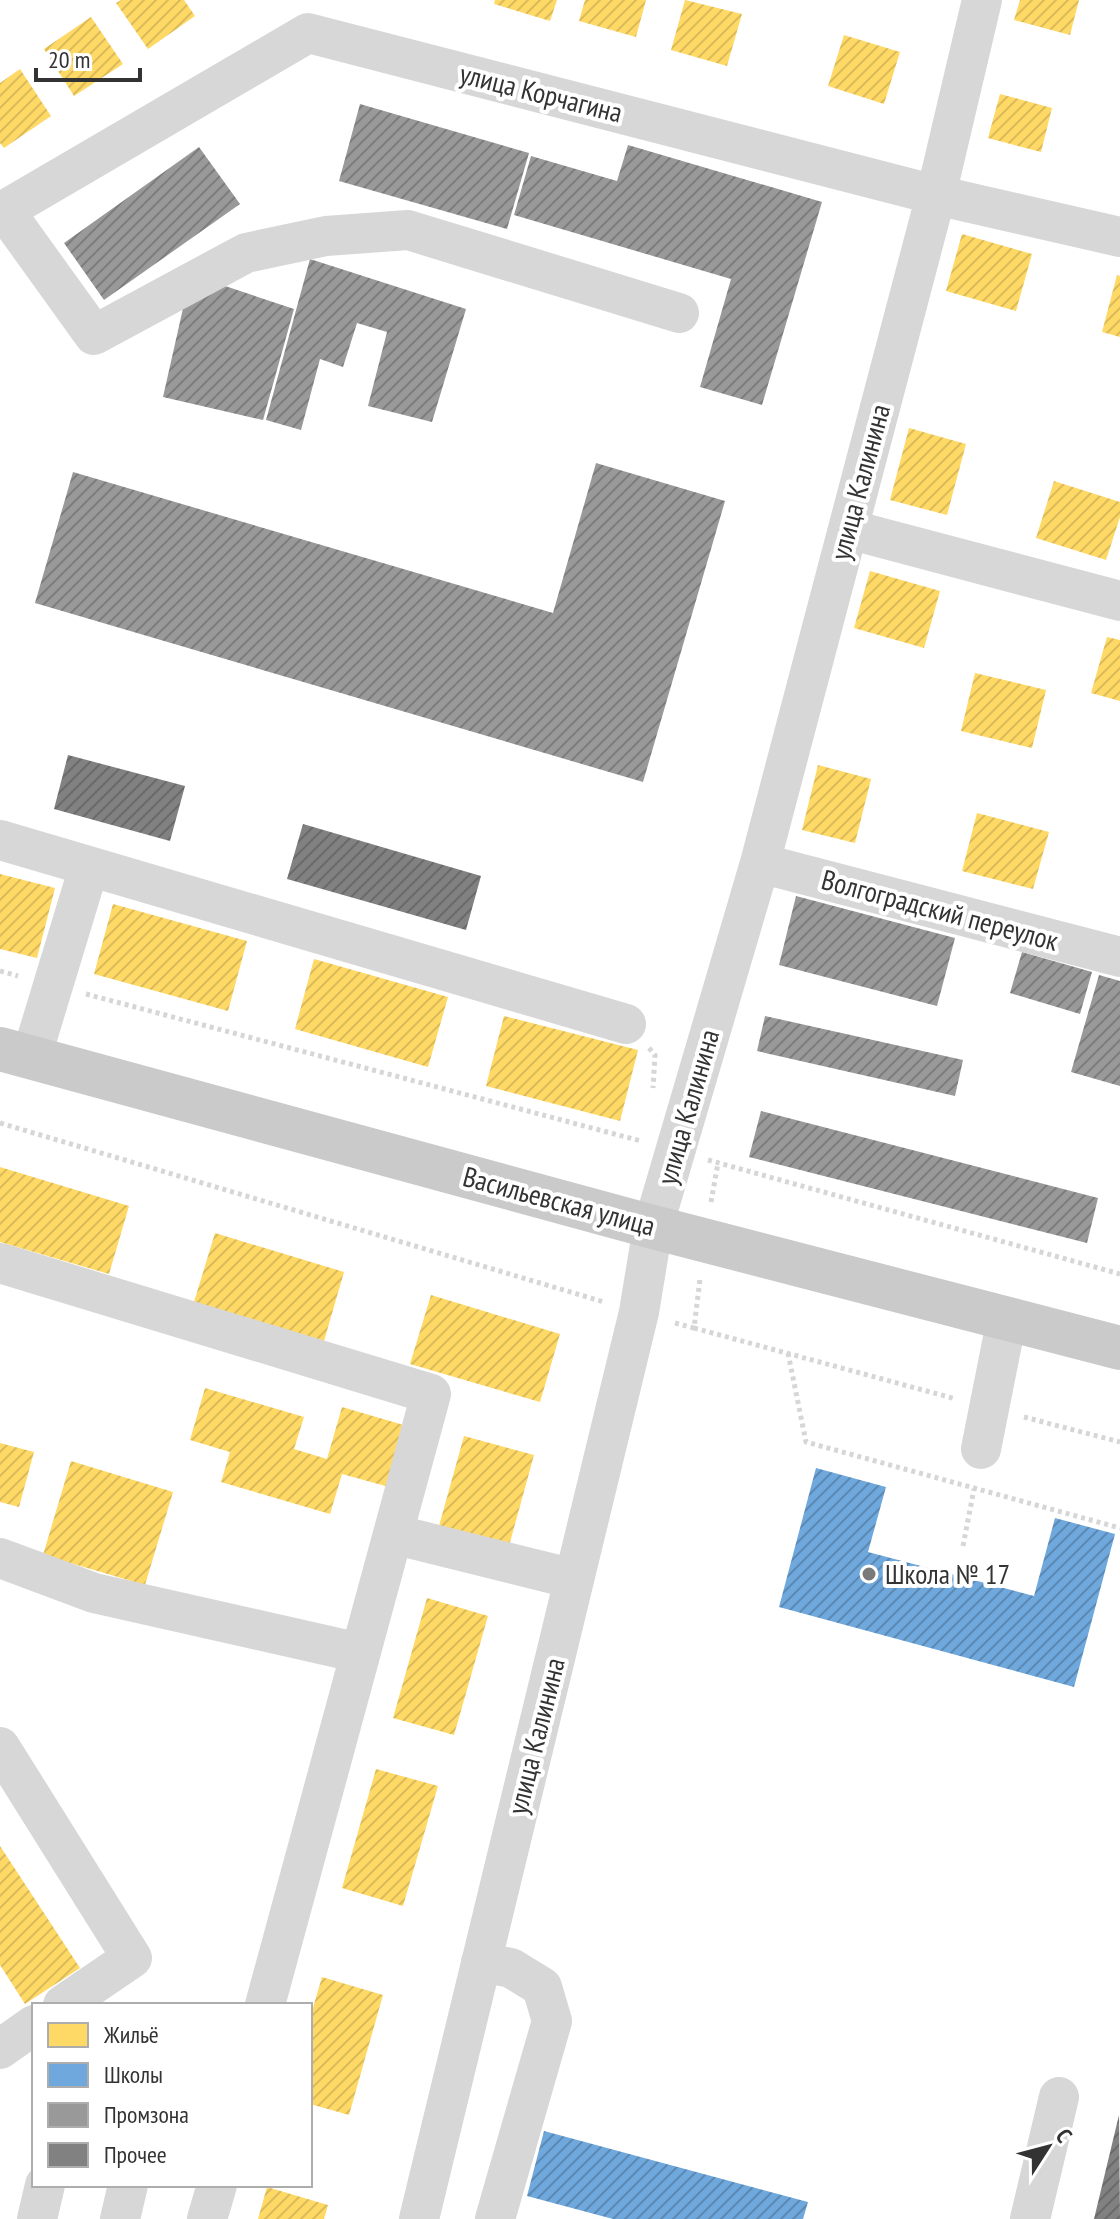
<svg xmlns="http://www.w3.org/2000/svg" width="1120" height="2219" viewBox="0 0 1120 2219" font-family="'PT Sans Narrow',sans-serif">
<style>
.homes{fill:url(#homes-hatch)}
.schools{fill:url(#schools-hatch)}
.industry{fill:url(#industry-hatch)}
.building{fill:url(#building-hatch)}
.lines{fill:none;stroke-linecap:round;stroke-linejoin:round}
.path{stroke:#d6d6d6;stroke-width:5;stroke-dasharray:4 4;stroke-linecap:butt}
.minor{stroke:#d7d7d7;stroke-width:40}
.major{stroke:#cacaca;stroke-width:44}
.poi-dot{fill:#7a7a7a;stroke:#fff;stroke-width:3}
.labels{text-anchor:middle;stroke-width:8;stroke-linejoin:round;paint-order:stroke}
.street-label{font-size:28px;fill:#333;stroke:#fff}
.poi-label{font-size:28px;fill:#333;stroke:#fff;text-anchor:start}
</style>
<defs>
<pattern id="homes-hatch" width="6" height="6" patternUnits="userSpaceOnUse" patternTransform="scale(2)"><rect width="6" height="6" fill="#ffd966"/><path d="M-1 1l2-2M0 6l6-6M5 7l2-2" fill="none" stroke="#dbbb59"/></pattern>
<pattern id="schools-hatch" width="6" height="6" patternUnits="userSpaceOnUse" patternTransform="scale(2)"><rect width="6" height="6" fill="#6fa8dc"/><path d="M-1 1l2-2M0 6l6-6M5 7l2-2" fill="none" stroke="#5c89b3"/></pattern>
<pattern id="industry-hatch" width="6" height="6" patternUnits="userSpaceOnUse" patternTransform="scale(2)"><rect width="6" height="6" fill="#999"/><path d="M-1 1l2-2M0 6l6-6M5 7l2-2" fill="none" stroke="#7d7d7d"/></pattern>
<pattern id="building-hatch" width="6" height="6" patternUnits="userSpaceOnUse" patternTransform="scale(2)"><rect width="6" height="6" fill="#818181"/><path d="M-1 1l2-2M0 6l6-6M5 7l2-2" fill="none" stroke="#6a6a6a"/></pattern>
</defs>
<rect width="100%" height="100%" fill="#fff"/>
<path class="homes" d="M121 0H184L195 16 148 49 116 3Z
M495 0H557L550 21 494 4Z
M585 0H646L636 37 579 21Z
M685 0 742 14 727 66 671 50Z
M1020 0H1079L1070 35 1014 20Z
M91 17 123 64 74 96 44 49Z
M844 35 900 52 884 104 828 86Z
M20 69 51 116 4 148 0 143V83Z
M1000 94 1052 108 1041 152 988 138Z
M962 234 1032 254 1016 311 946 291Z
M1117 275 1120 276V337L1102 332Z
M909 428 966 444 947 515 890 500Z
M1054 481 1120 502V517L1106 560 1036 538Z
M870 571 940 591 924 648 854 628Z
M1107 637 1120 640V701L1091 693Z
M975 673 1046 690 1032 748 961 731Z
M818 765 871 779 855 843 802 830Z
M977 813 1049 832 1033 889 962 871Z
M0 874 55 888 37 958 0 949Z
M113 904 247 941 228 1011 94 974Z
M314 959 448 997 428 1067 295 1029Z
M504 1016 638 1050 620 1121 486 1086Z
M0 1167 129 1206 109 1274 0 1242Z
M215 1233 344 1272 324 1341 194 1302Z
M431 1295 560 1334 540 1402 410 1364Z
M205 1388 304 1417 294 1449 327 1459 342 1407 407 1426 389 1487 342 1474 330 1514 221 1482 230 1452 190 1440Z
M464 1436 534 1455 509 1546 439 1526Z
M0 1443 34 1452 19 1507 0 1502Z
M71 1461 173 1492 145 1585 43 1555Z
M427 1598 488 1616 454 1735 393 1718Z
M376 1769 438 1786 403 1906 342 1888Z
M0 1846 80 1968 25 2004 0 1965Z
M322 1977 383 1995 349 2115 310 2104V2018Z
M267 2187 328 2205 324 2219H258Z"/>
<path class="schools" d="M816 1468 886 1487 868 1552 1034 1596 1055 1518 1115 1534 1074 1687 779 1607Z
M544 2131 808 2202 803 2219H613L527 2196Z"/>
<path class="industry" d="M360 104 529 153 507 229 339 181Z
M628 145 822 202 762 405 700 387 731 279 514 215 531 156 617 181Z
M199 147 240 204 104 300 64 243Z
M310 259 466 309 432 422 368 406 387 332 357 323 343 367 320 359 301 430 266 420Z
M219 284 294 309 263 420 163 397 184 304Z
M596 463 725 501 643 782 35 603 73 472 553 613Z
M796 896 955 938 937 1006 779 965Z
M1022 952 1092 972 1080 1014 1010 993Z
M1099 975 1120 981V1086L1071 1072Z
M765 1016 963 1060 955 1096 757 1051Z
M761 1111 1098 1198 1087 1243 749 1157Z"/>
<path class="building" d="M68 755 185 786 170 841 54 809Z
M303 824 481 876 466 930 287 879Z
M1119 2115 1120 2219H1094Z"/>
<g class="lines">
<path class="path" d="M0 971 18 976
M86 994 641 1141
M649 1048 655 1055 653 1088
M0 1123 604 1302
M708 1160 1120 1274
M711 1202 718 1163
M675 1323 694 1328 700 1279
M694 1328 956 1399
M788 1353 806 1442 1120 1528
M1024 1417 1120 1442
M963 1546 974 1489"/>
<path class="minor" d="M4 210 94 335 246 253 326 236 408 230 679 313
M0 213 308 33 936 195 1120 237
M848 529 1120 601
M0 840 626 1024
M760 863 1120 957
M31 1058 89 867
M0 1263 431 1394 265 2005
M981 1449 1007 1318
M393 1534 574 1579
M0 1558 94 1593 360 1653
M0 1747 132 1958 63 2005
M481 1962 511 1968 542 1987 552 2021 495 2219
M0 2049 34 2025
M37 2219 45 2185
M120 2219 128 2185
M207 2219 217 2185
M419 2219 639 1312 653 1227 760 863 936 195 982 0
M1030 2219 1059 2097"/>
<path class="major" d="M0 1049 653 1227 1120 1348"/>
</g>
<circle class="poi-dot" cx="869" cy="1574" r="8"/>
<g class="labels">
<g class="street-label">
<text transform="translate(541 93) rotate(14)" y="10">улица Корчагина</text>
<text transform="translate(860 482) rotate(-75)" y="10">улица Калинина</text>
<text transform="translate(940 910) rotate(15)" y="10">Волгоградский переулок</text>
<text transform="translate(688 1107) rotate(-74)" y="10">улица Калинина</text>
<text transform="translate(559 1201) rotate(15)" y="10">Васильевская улица</text>
<text transform="translate(536 1736) rotate(-76)" y="10">улица Калинина</text>
</g>
<g class="poi-label">
<text x="885" y="1584">Школа № 17</text>
</g>
</g>
<rect x="32" y="2003" width="280" height="184" fill="#ffffff" stroke="#adadad" stroke-width="2"/>
<rect x="48" y="2023" width="40" height="24" fill="#ffd966" stroke="#adadad" stroke-width="2"/>
<text x="104" y="2043" font-size="24" fill="#333333">Жильё</text>
<rect x="48" y="2063" width="40" height="24" fill="#6fa8dc" stroke="#adadad" stroke-width="2"/>
<text x="104" y="2083" font-size="24" fill="#333333">Школы</text>
<rect x="48" y="2103" width="40" height="24" fill="#999999" stroke="#adadad" stroke-width="2"/>
<text x="104" y="2123" font-size="24" fill="#333333">Промзона</text>
<rect x="48" y="2143" width="40" height="24" fill="#818181" stroke="#adadad" stroke-width="2"/>
<text x="104" y="2163" font-size="24" fill="#333333">Прочее</text>
<g transform="translate(1048 2147) rotate(54)" stroke="#ffffff" stroke-width="6" paint-order="stroke">
<path d="M0-6L14 30L0 20L-14 30Z" fill="#333333"/>
<text y="-12" font-size="22" font-weight="bold" text-anchor="middle" fill="#333333">С</text>
</g>
<path d="M36 68v12h104v-12" fill="none" stroke="#333333" stroke-width="4"/>
<text x="48" y="68" font-size="24" fill="#333333" stroke="#ffffff" stroke-width="6" paint-order="stroke">20 m</text>
</svg>
